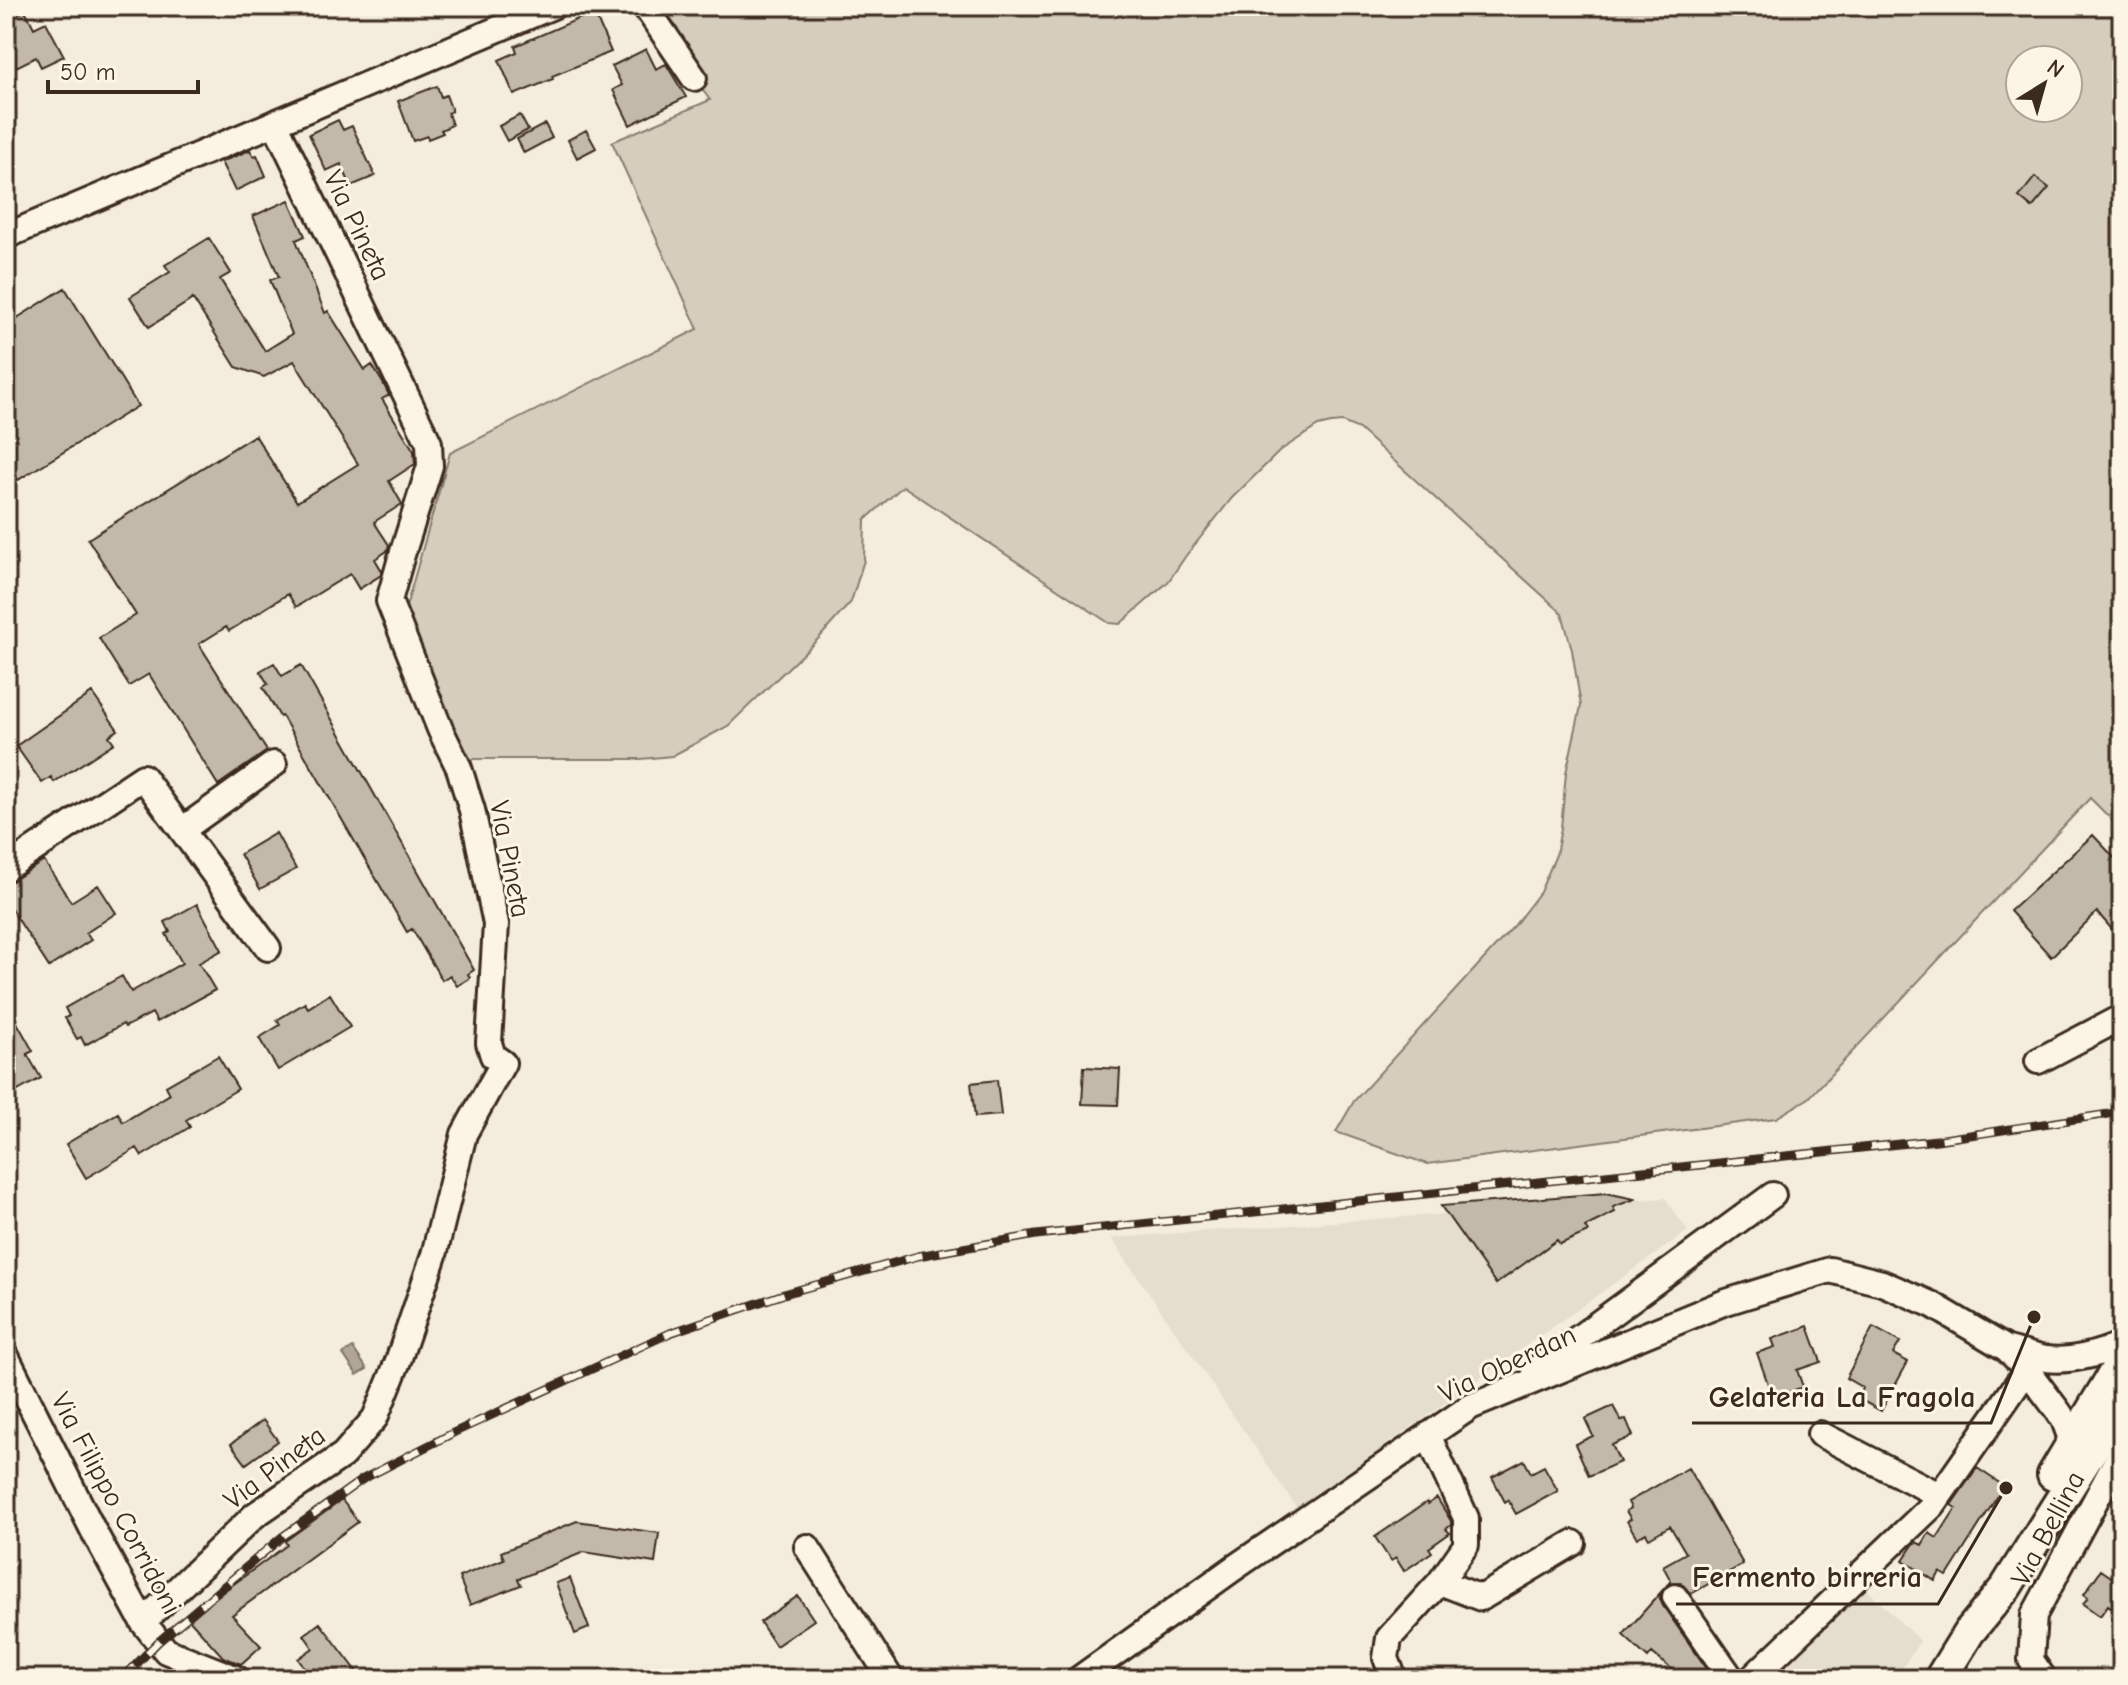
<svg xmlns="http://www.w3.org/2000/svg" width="2128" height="1685" viewBox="0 0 2128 1685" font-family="'Comic Neue',sans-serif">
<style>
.built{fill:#e5ddce}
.green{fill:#d6cdbd;stroke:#887c6e;stroke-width:2;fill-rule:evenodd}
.water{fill:#b0a596;stroke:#817466;stroke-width:2}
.building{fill:#c3b9aa;stroke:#3b2a1e;stroke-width:2}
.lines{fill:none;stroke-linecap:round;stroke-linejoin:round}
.minor-casing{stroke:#3b2a1e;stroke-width:30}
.major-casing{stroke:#3b2a1e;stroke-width:36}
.minor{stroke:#fcf5e5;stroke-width:24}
.major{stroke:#fcf5e5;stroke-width:30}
.rail-casing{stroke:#3b2a1e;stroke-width:9}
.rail{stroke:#fcf5e5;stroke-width:6;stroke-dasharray:18;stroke-linecap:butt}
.labels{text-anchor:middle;stroke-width:6;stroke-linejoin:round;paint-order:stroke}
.street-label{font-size:28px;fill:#3b2a1e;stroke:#fcf5e5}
.leader{fill:none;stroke:#3b2a1e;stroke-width:3}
.callout-dot{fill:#3b2a1e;stroke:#fcf5e5;stroke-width:3}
.callout-label{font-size:30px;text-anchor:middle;font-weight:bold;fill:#3b2a1e;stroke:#fcf5e5;stroke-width:6;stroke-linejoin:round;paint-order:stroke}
</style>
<rect width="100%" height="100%" fill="#f4eddd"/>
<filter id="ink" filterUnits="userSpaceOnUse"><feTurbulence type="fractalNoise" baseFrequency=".0125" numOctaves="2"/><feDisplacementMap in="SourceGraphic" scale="16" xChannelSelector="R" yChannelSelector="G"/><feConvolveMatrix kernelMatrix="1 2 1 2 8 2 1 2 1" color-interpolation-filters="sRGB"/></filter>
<g filter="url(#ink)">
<path class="built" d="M1665 1198 1688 1231 1297 1508 1111 1238Z
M1862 1585 1920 1641 1895 1679H1761Z"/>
<path class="green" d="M639 6H2122V830L2090 798 1809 1098 1776 1118 1427 1164 1336 1132 1354 1101 1514 926 1540 892 1556 855 1561 828 1566 773 1581 706 1572 650 1562 613 1359 429 1342 422 1331 423 1318 426 1281 450 1232 498 1185 557 1168 582 1120 624 1109 623 903 486 865 520 864 560 851 602 819 638 728 726 672 756 641 759H469L441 701 406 607 450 453 698 329 612 142 710 100ZM2020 60H2068V108H2020Z"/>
<path class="water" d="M353 1348 367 1369 357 1375 343 1354Z"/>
<path class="building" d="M25 10 34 28 46 22 64 56 41 67 36 57 6 72V20Z
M594 12 611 52 552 76 553 79 514 95 499 60 517 52 515 46Z
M646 49 656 69 666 64 686 97 630 125 613 90 622 85 612 66Z
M437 86 441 97 446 95 452 111 448 113 452 125 441 130 443 133 428 139 427 136 413 141 398 101Z
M520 115 528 130 507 141 499 126Z
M338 120 343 130 352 126 375 176 351 186 341 164 326 171 309 134Z
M545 124 552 138 524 153 517 139Z
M586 130 596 148 577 158 568 140Z
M250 150 254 156 257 155 266 176 235 191 221 162Z
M2035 177 2049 188 2032 208 2019 197Z
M289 200 305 236 296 240 325 313 328 311 365 370 372 365 383 383 389 395 382 399 414 451 415 464 389 481 402 504 374 522 389 545 387 551 375 559 382 571 381 575 359 589 350 574 296 607 288 594 229 631 226 627 199 644 267 751 218 785 149 674 129 686 99 638 136 615 88 539 255 435 297 502 358 464 294 361 264 377 236 367 193 299 149 327 130 297 170 272 165 265 209 238 231 273 220 279 265 351 292 334 270 280 279 277 253 216Z
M65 288 138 406 18 480 15 475 6 481V325Z
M274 663 282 676 301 665 474 970 468 974 470 978 457 986 450 975 442 980 412 929 407 932 282 716 280 717 263 687 268 684 260 671Z
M92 693 118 730 109 736 114 743 54 782 51 777 42 783 16 746Z
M276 833 296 869 260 889 240 854Z
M2093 835 2122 866V941L2097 912 2051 957 2010 911Z
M44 861 71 902 98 885 116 913 86 933 91 940 49 967 6 901V885Z
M197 904 222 950 199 963 215 990 157 1022 152 1013 125 1027 123 1024 85 1045 81 1037 77 1039 65 1018 69 1016 65 1008 122 976 131 992 182 963 166 934 170 932 165 922Z
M330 994 350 1027 278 1070 259 1038 280 1025 277 1020 305 1003 308 1008Z
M6 1003 33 1051 27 1054 41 1078 14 1093 6 1079Z
M218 1056 238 1089 186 1120 190 1127 142 1156 137 1148 86 1178 66 1144 118 1113 123 1122 170 1094 166 1086Z
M1084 1067 1120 1069 1118 1105 1082 1104Z
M997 1080 1001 1115 975 1117 971 1083Z
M1606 1193 1635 1199 1613 1207 1615 1212 1585 1227 1588 1232 1560 1244 1557 1240 1496 1284 1441 1206Z
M1808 1326 1821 1362 1797 1370 1803 1387 1773 1398 1757 1353 1775 1347 1772 1339Z
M1873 1327 1900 1342 1893 1354 1908 1362 1881 1411 1857 1398 1863 1388 1846 1378Z
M1613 1406 1621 1421 1626 1419 1633 1436 1612 1445 1620 1462 1589 1476 1575 1444 1593 1436 1585 1419Z
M263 1420 278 1441 246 1464 231 1444Z
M1524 1460 1531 1473 1544 1466 1558 1491 1516 1514 1508 1500 1505 1502 1492 1477Z
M1688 1468 1743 1564 1691 1594 1681 1583 1668 1584 1671 1581 1663 1566 1686 1553 1670 1526 1649 1538 1646 1533 1637 1538 1627 1521 1631 1519 1626 1511 1631 1508 1628 1502Z
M1977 1468 2004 1486 1947 1576 1940 1572 1935 1581 1903 1560 1913 1545 1916 1542 1922 1545 1929 1533 1937 1538 1956 1508 1951 1505Z
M1437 1498 1451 1521V1525L1446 1529 1450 1533 1429 1548 1432 1552 1404 1571 1396 1558 1391 1561 1375 1537 1427 1502 1428 1504Z
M342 1500 358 1522 232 1615 261 1646 241 1664 223 1657 188 1618 214 1595 216 1597 287 1545 285 1541Z
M577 1521 659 1533 655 1563 584 1552 518 1579 521 1585 470 1605 459 1577 504 1559 501 1552Z
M2101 1570 2117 1581 2116 1584 2122 1588V1615L2108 1605 2100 1616 2083 1604 2088 1597 2084 1594Z
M570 1578 589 1628 575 1634 556 1583Z
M1661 1592 1660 1599 1663 1606 1714 1679H1683L1652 1653 1648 1658 1623 1635Z
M798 1596 814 1620 776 1646 760 1622Z
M320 1623 330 1636 363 1679H313L298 1659 313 1648 304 1635Z"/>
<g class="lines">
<defs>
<path id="minor" d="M645 6 694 78
M6 236 553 6
M182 830 274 764
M6 868 143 777 268 948
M2038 1061 2122 1017
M2008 1349C2020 1352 2033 1357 2046 1359 2071 1362 2100 1354 2122 1344
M6 1356 94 1532 143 1622 166 1651 237 1679
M1535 1370 1773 1195
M1820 1434 1939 1495
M807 1547 891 1679
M1440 1582 1481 1598 1573 1543
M1675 1597 1732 1679
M143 1622 255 1515 343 1455 375 1418 398 1361 434 1255 464 1134 503 1063 493 1056 489 1043 496 924 472 810 459 768 440 729 389 601 401 558 430 466 429 443 275 123
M1079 1679 1234 1568 1470 1407 1723 1303 1830 1270 1882 1283 1933 1305 2007 1349 2027 1370 2058 1411 2064 1420 2072 1442
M1394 1679 1386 1658 1389 1638 1440 1582 1466 1545V1518L1428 1435
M1751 1679 1933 1505 2027 1370
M2044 1679 2031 1660 2034 1615 2122 1451"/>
<path id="major" d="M2053 1475 2122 1360
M1940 1679 1969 1632 2006 1587 2122 1402"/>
</defs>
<use href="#minor" class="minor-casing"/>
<use href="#major" class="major-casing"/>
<use href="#minor" class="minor"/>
<use href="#major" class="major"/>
<defs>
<path id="rail" d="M122 1679 158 1642 282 1537 363 1479 455 1432 670 1333 784 1294 918 1256 1036 1235 1937 1140 2122 1112"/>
</defs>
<use href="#rail" class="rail-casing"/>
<use href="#rail" class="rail"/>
</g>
</g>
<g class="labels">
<g class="street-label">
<text transform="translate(358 225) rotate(64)" y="10">Via Pineta</text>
<text transform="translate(511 859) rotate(79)" y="10">Via Pineta</text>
<text transform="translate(1507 1363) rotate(-25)" y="10">Via Oberdan</text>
<text transform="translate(274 1467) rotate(-37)" y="10">Via Pineta</text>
<text transform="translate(117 1503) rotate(62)" y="10">Via Filippo Corridoni</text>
<text transform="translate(2047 1528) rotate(-62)" y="10">Via Bellina</text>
</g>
</g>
<path class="leader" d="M2034 1317L1991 1423H1692M2006 1488L1938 1604H1676"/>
<g class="callout-dot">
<circle cx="2034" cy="1317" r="8"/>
<circle cx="2006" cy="1488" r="8"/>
</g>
<g class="callout-label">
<text x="1842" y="1407">Gelateria La Fragola</text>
<text x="1807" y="1587">Fermento birreria</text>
</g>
<rect width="2128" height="1685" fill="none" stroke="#fcf5e5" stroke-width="32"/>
<rect x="16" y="16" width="2096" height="1653" fill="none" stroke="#3b2a1e" stroke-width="3" filter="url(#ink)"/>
<g transform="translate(2044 84) rotate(37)"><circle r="38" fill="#fcf5e5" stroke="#afa495" stroke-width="2"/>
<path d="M0-6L14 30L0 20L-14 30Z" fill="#3b2a1e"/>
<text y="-12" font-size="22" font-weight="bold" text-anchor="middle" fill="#3b2a1e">N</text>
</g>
<path d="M48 80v12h150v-12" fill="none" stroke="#3b2a1e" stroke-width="4"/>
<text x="60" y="80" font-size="24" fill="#3b2a1e" stroke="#fcf5e5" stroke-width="6" paint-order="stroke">50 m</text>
</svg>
